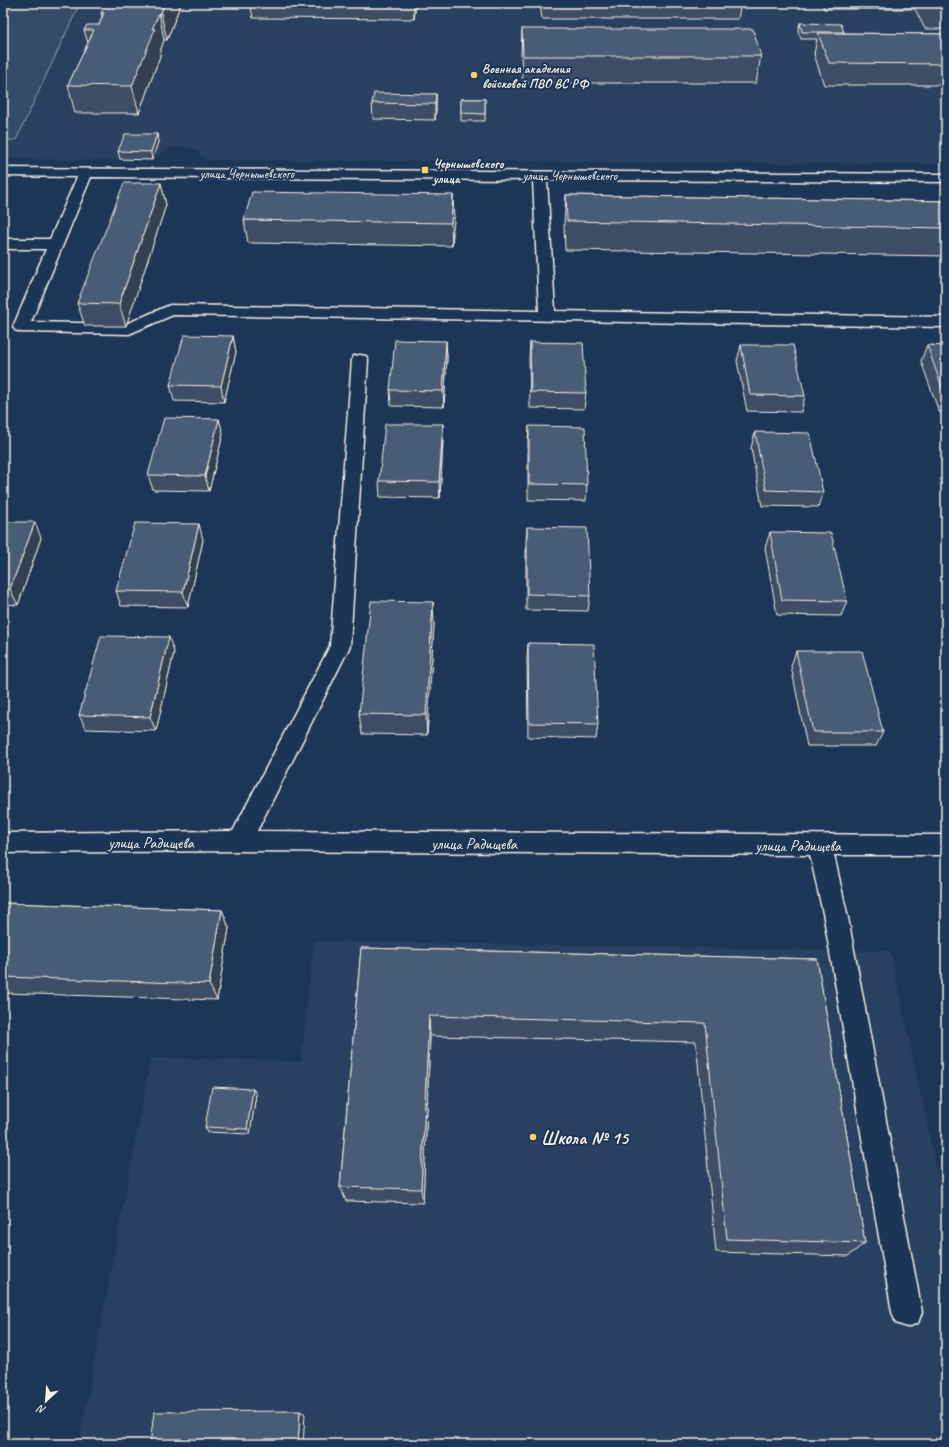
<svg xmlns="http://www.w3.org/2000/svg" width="949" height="1447" viewBox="0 0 949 1447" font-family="Caveat,sans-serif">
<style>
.built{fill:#2a4060}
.green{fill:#354a67;stroke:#949ea8}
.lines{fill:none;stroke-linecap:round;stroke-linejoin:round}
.minor-casing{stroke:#f4f1e8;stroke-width:3}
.minor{fill:#1d3557;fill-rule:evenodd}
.wall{fill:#3e4e64;stroke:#f4f1e8}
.shaded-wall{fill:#324051;stroke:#f4f1e8}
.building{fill:#485b74;stroke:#f4f1e8}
.poi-dot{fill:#ffd166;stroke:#1d3557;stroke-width:1.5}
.labels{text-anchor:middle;stroke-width:4;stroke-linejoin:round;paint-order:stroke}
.far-poi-label{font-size:13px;font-weight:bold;fill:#f4f1e8;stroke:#1d3557;text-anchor:start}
.far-street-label{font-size:13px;fill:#f4f1e8;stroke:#1d3557}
.street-label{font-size:16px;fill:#f4f1e8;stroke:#1d3557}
.near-poi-label{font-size:19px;font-weight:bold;fill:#f4f1e8;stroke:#1d3557;text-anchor:start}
</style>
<rect width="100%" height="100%" fill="#1d3557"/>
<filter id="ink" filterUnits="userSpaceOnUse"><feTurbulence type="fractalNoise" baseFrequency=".025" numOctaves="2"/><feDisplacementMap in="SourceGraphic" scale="8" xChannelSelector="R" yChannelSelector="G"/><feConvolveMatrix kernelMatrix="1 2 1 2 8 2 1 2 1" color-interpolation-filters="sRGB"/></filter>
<g filter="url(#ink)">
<path class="built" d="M3 3H946V164L206 160 193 148 172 147 149 161 3 159Z
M314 941 890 951 946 1212V1444H79L151 1058 301 1061Z"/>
<path class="green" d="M3 3H80L16 140H3Z"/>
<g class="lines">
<defs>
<path id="minor" d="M3 168 946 174V182L547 180 555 311 946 317V327L173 315 129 334 21 332 15 330 13 327 46 249H3V239H50L77 177 3 176ZM91 177 533 180 539 311 170 305 126 324 31 322Z
M360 355 366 356 368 360 350 646 257 831 946 835V855H834L848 918 922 1312 918 1323 907 1327 896 1323 892 1312 824 918 810 855 240 851 3 853V833L233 831 330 646 352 360 354 356Z"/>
</defs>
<use href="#minor" class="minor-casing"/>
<use href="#minor" class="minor"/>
</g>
<path class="wall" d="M181 3 167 40H164L160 52V56L139 113H75L68 85 88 43 84 30 99 25 102 17 101 13Z
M250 3H416L414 19 253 18Z
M540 3H741L738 19H542Z
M822 3H946V29H925L915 9H824Z
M800 23 844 32V33L946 34V85H824L814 54 817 39H801L798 31Z
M522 29 761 56 756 83H523L521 55Z
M436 94V109L435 120 373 119 372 103Z
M461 99H485V121H461Z
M157 134 158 142 152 160 120 159 118 151Z
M161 183 166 205 126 326H85L77 303Z
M566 195 946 201V256L565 250 564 223Z
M454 218 452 246 248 243 244 220Z
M233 336 236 352 224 402 174 401 170 385Z
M446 341 447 357 444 407 391 406 390 390Z
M530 342 586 393 584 409 530 408 529 358Z
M741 345 805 396 801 412 747 411 737 361Z
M927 345 946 346V412H939L921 361Z
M219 419 223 434 209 491 153 490 148 475Z
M529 426 587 485 586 501 528 500V442Z
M755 432 823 492 818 507 762 506 751 448Z
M443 440 440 498 380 497 379 481Z
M3 522 41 538 18 605 3 604Z
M527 527 590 596 588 611 526 610V542Z
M770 532 847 601 841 616 777 615 765 548Z
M203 540 188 607 121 606 116 591Z
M434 624 427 735 362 734 359 714Z
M528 643 598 724 596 739 528 737 527 658Z
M796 651 883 732 876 746H807L791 666Z
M174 652 156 731 86 729 79 715Z
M3 903 222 910 229 928 217 1000 3 993Z
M361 948 817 959 865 1243 848 1256 716 1252 696 1042 430 1036 423 1203 346 1201 340 1187Z
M253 1089 256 1094 250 1134 208 1132 205 1127Z"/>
<path class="shaded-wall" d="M165 3H181L167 40 161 13Z
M414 3H416L414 19Z
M159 13 164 40 160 52V56L139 113 132 86 152 29Z
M436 94V109L435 120V104Z
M157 134 158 142 152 160 151 152Z
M161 183 166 205 126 326 119 304Z
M453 195 454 218 452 246 451 223Z
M233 336 236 352 224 402 221 386Z
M446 341 447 357 444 407 443 391Z
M219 419 223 434 209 491 205 476Z
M443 424V440L440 498 439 482Z
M35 522 41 538 18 605 10 589Z
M199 524 203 540 188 607 183 592Z
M433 602 434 624 427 735 426 715Z
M169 637 174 652 156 731 150 717Z
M3 643 7 651 3 662Z
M222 910 229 928 217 1000 209 984Z
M429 1016 430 1036 423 1203 421 1189Z
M253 1089 256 1094 250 1134 247 1129Z
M300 1411 305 1414 303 1444H298Z"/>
<path class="building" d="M106 3H165L161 13H159L152 29H155L132 86 68 85 94 30H84L87 25H99L104 13H101Z
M800 23 841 24 844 32H802Z
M522 29H753L761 56H523Z
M818 33 946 34V64L829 63Z
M374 93 436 94 435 104 372 103Z
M461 99H485V114L461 113Z
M125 134H157L151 152 118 151Z
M124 183H161L119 304 77 303Z
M252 192 453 195 451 223 244 220Z
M566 195 946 201V228L567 221Z
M184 335 233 336 221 386 170 385Z
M395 340 446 341 443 391 390 390Z
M530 342 583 343 586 393 531 392Z
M741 345H793L805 396 750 395Z
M927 345 946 346V396H945Z
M164 418 219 419 205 476 148 475Z
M385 424H443L439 482 379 481Z
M529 426 585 427 587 485 529 484Z
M755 432 810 433 823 492 766 490Z
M3 522H35L10 589H3Z
M135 523 199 524 183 592 116 591Z
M527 527 587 528 590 596 527 594Z
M770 532 831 533 847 601 782 600Z
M371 601 433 602 426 715 359 714Z
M101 636 169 637 150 717 79 715Z
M528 643 594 644 598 724 529 723Z
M796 651H862L883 732H813Z
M3 903 222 910 209 984 3 977Z
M361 948 817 959 865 1243 727 1239 705 1023 429 1016 421 1189 340 1187Z
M212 1087 253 1089 247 1129 205 1127Z
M300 1411 298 1444H150L154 1412Z"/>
</g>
<g class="poi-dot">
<circle cx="474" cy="75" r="4"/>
<rect x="421" y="166" width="8" height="8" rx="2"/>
<circle cx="533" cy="1137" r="4"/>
</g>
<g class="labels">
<g class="far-poi-label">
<text x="482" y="73">Военная академия<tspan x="482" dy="15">войсковой ПВО ВС РФ</tspan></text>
<text x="433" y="168">Чернышевского<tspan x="433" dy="15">улица</tspan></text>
</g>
<g class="far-street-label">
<text x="247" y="178">улица Чернышевского</text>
<text x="570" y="180">улица Чернышевского</text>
</g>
<g class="street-label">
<text x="151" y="848">улица Радищева</text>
<text x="474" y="849">улица Радищева</text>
<text x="798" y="851">улица Радищева</text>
</g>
<g class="near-poi-label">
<text x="541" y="1144">Школа № 15</text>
</g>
</g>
<rect width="949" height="1447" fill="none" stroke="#1d3557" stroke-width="16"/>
<rect x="8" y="8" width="933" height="1431" fill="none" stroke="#f4f1e8" stroke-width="1.5" filter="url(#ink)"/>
<g transform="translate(46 1401) rotate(206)" stroke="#1d3557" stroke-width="3" paint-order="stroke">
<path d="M0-3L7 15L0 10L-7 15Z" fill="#f4f1e8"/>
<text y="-6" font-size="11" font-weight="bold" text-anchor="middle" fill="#f4f1e8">N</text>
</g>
</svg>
